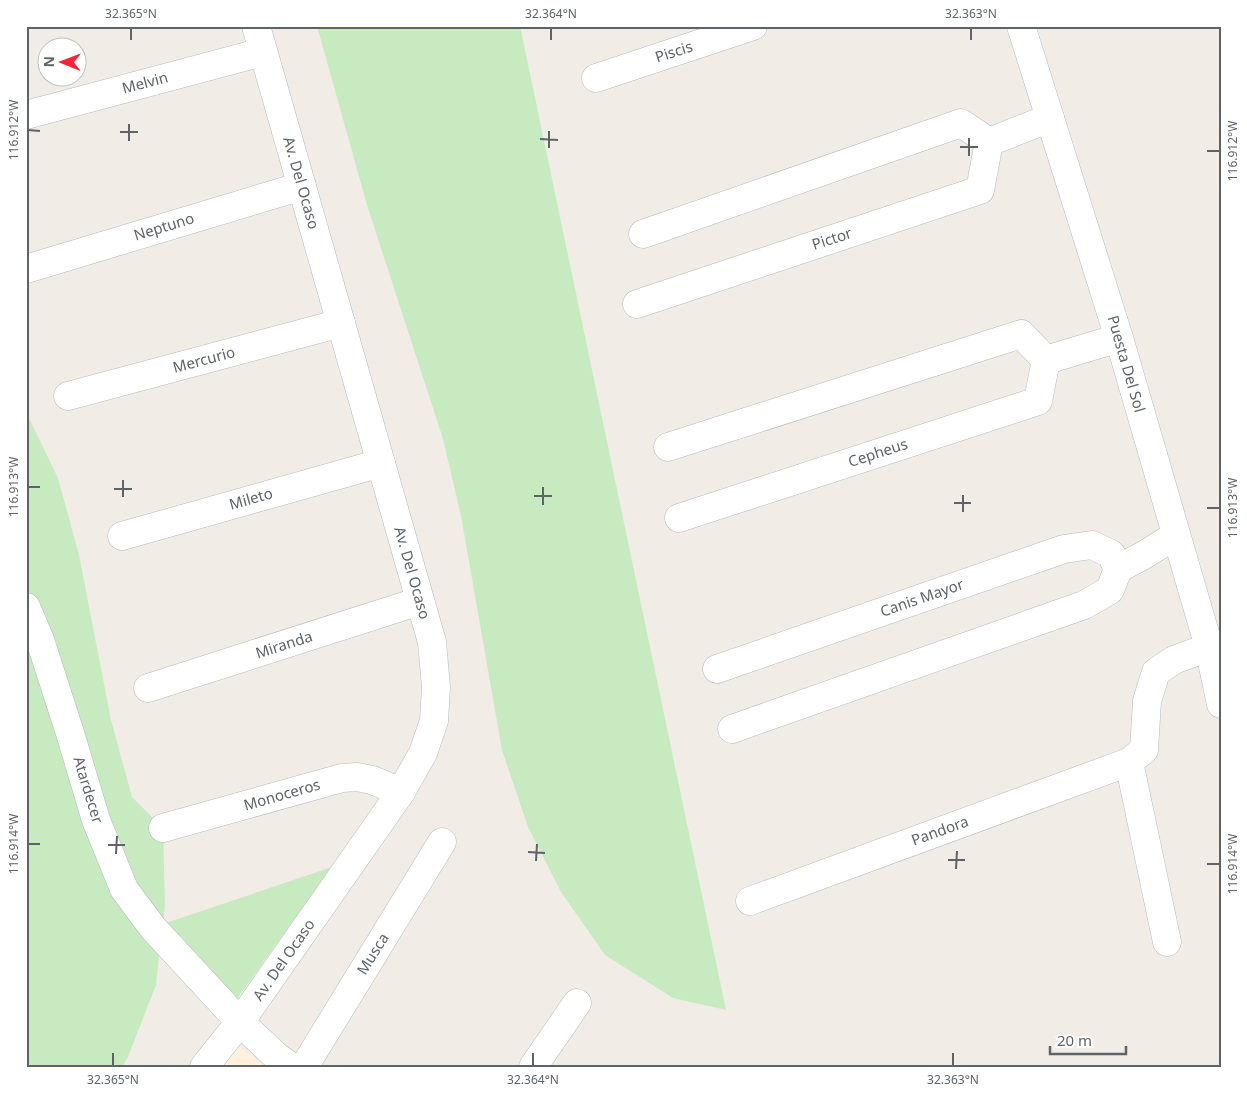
<svg xmlns="http://www.w3.org/2000/svg" width="1247" height="1093" viewBox="0 0 1247 1093" font-family="'Noto Sans',sans-serif">
<style>
.commercial{fill:#fff1dd}
.green{fill:#c7eac1}
.lines{fill:none;stroke-linecap:round;stroke-linejoin:round}
.minor-casing{stroke:#b6babd;stroke-width:29}
.tertiary-casing{stroke:#b6babd;stroke-width:29}
.minor{stroke:#fff;stroke-width:28}
.tertiary{stroke:#fff;stroke-width:28}
.ticks{fill:none;stroke:#5d6367;stroke-width:2}
.labels{text-anchor:middle;stroke-width:4;stroke-linejoin:round;paint-order:stroke}
.street-label{font-size:15px;fill:#5d6367;stroke:#fff}
.neatline{fill:none;stroke:#5d6367;stroke-width:2}
.ticks-label{font-size:12px;text-anchor:middle;fill:#5d6367}
</style>
<rect width="100%" height="100%" fill="#f1ede6"/>
<path class="commercial" d="M237 1045 266 1067H221Z"/>
<path class="green" d="M317 26H520L726 1010 673 998 605 955 561 892 528 827 502 750 461 516 443 439 367 205Z
M26 412 58 478 79 555 111 720 132 797 163 828 165 905 163 924 332 867 229 1010 161 937 156 985 128 1057 122 1067H26Z"/>
<g class="lines">
<defs>
<path id="minor" d="M596 78 753 26
M26 115 263 52
M989 142 1050 118
M643 234 961 123 989 142
M26 269 302 186
M637 304 980 190 989 142
M1046 360 1119 338
M68 396 341 323
M668 447 1021 334 1046 360
M679 518 1038 401 1046 360
M122 536 381 463
M717 669 1064 549 1092 545 1111 554 1118 569
M148 688 420 601
M732 729 1084 605 1110 590 1118 569 1144 555 1176 535
M1129 762 1167 942
M163 828 342 778 357 777 372 780 401 792
M750 901 1129 762 1144 750 1147 701 1156 672 1174 660 1209 647
M304 1067 442 842
M533 1067 577 1003"/>
<path id="tertiary" d="M1021 26 1119 338 1209 647 1221 704
M26 607 40 640 70 733 96 820 124 889 153 928 240 1022 276 1056 291 1067
M204 1067 240 1022 401 792 423 753 434 721 436 687 432 642 256 26"/>
</defs>
<use href="#minor" class="minor-casing"/>
<use href="#tertiary" class="tertiary-casing"/>
<use href="#minor" class="minor"/>
<use href="#tertiary" class="tertiary"/>
</g>
<path class="ticks" d="M131 40V28M551 40V28M971 40V28M28 130 40 131M120 132H138M540 139 558 140M129 141V124M960 147H978M549 148V131M1207 151H1220M969 156V138M28 487H40M114 489H132M534 496H552M123 497V480M954 503H971M543 505V487M1207 508H1220M963 512V495M28 844H40M108 845H125M528 852 545 853M116 854 117 836M948 860H965M536 861 537 844M1207 864H1220M956 869 957 851M113 1066V1053M533 1066V1053M953 1066V1053"/>
<g class="labels">
<g class="street-label">
<text transform="translate(674 52) rotate(-18)" y="5">Piscis</text>
<text transform="translate(145 83) rotate(-15)" y="5">Melvin</text>
<text transform="translate(301 183) rotate(74)" y="5">Av. Del Ocaso</text>
<text transform="translate(164 227) rotate(-17)" y="5">Neptuno</text>
<text transform="translate(832 239) rotate(-18)" y="5">Pictor</text>
<text transform="translate(204 360) rotate(-15)" y="5">Mercurio</text>
<text transform="translate(1126 364) rotate(74)" y="5">Puesta Del Sol</text>
<text transform="translate(878 453) rotate(-18)" y="5">Cepheus</text>
<text transform="translate(251 499) rotate(-16)" y="5">Mileto</text>
<text transform="translate(412 573) rotate(74)" y="5">Av. Del Ocaso</text>
<text transform="translate(922 598) rotate(-19)" y="5">Canis Mayor</text>
<text transform="translate(284 645) rotate(-18)" y="5">Miranda</text>
<text transform="translate(88 790) rotate(73)" y="5">Atardecer</text>
<text transform="translate(282 795) rotate(-16)" y="5">Monoceros</text>
<text transform="translate(940 831) rotate(-20)" y="5">Pandora</text>
<text transform="translate(373 954) rotate(-58)" y="5">Musca</text>
<text transform="translate(284 960) rotate(-55)" y="5">Av. Del Ocaso</text>
</g>
</g>
<rect width="1247" height="1093" fill="none" stroke="#ffffff" stroke-width="55"/>
<g transform="translate(62 62) rotate(271)"><circle r="24" fill="#ffffff" stroke="#bec1c2"/>
<path d="M0-4L9 19L0 12L-9 19Z" fill="#f62638"/>
<text y="-8" font-size="14" font-weight="bold" text-anchor="middle" fill="#5d6367">N</text>
</g>
<path d="M1050 1046v8h76v-8" fill="none" stroke="#5d6367" stroke-width="2.5"/>
<text x="1057" y="1046" font-size="15" fill="#5d6367" stroke="#ffffff" stroke-width="4" paint-order="stroke">20 m</text>
<rect x="28" y="28" width="1192" height="1038" class="neatline"/>
<g class="ticks-label">
<text x="131" y="18">32.365°N</text>
<text x="551" y="18">32.364°N</text>
<text x="971" y="18">32.363°N</text>
<text transform="translate(14 130) rotate(-90)" y="4">116.912°W</text>
<text transform="translate(1233 151) rotate(-90)" y="4">116.912°W</text>
<text transform="translate(14 487) rotate(-90)" y="4">116.913°W</text>
<text transform="translate(1233 508) rotate(-90)" y="4">116.913°W</text>
<text transform="translate(14 844) rotate(-90)" y="4">116.914°W</text>
<text transform="translate(1233 864) rotate(-90)" y="4">116.914°W</text>
<text x="113" y="1084">32.365°N</text>
<text x="533" y="1084">32.364°N</text>
<text x="953" y="1084">32.363°N</text>
</g>
</svg>
